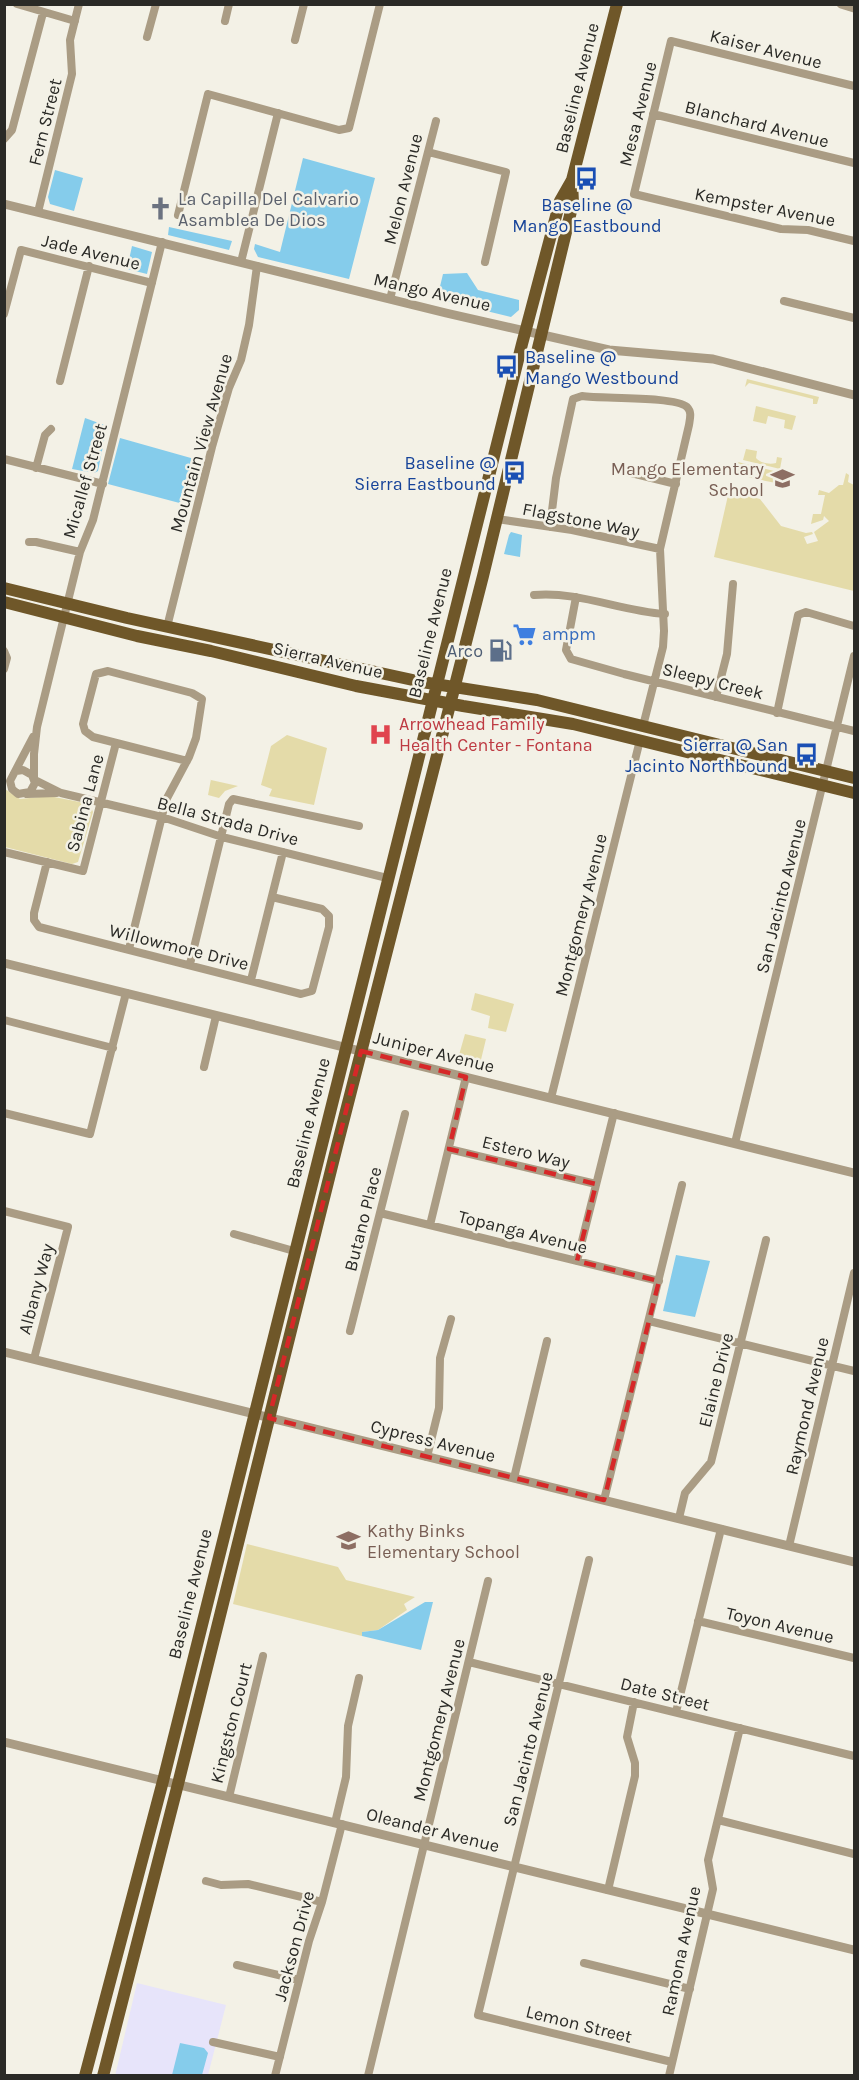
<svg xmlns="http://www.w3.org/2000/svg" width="859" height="2080" viewBox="0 0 859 2080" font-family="Karla,sans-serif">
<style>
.industrial{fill:#e7e4fa}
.green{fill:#e4dba9}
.water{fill:#85cceb}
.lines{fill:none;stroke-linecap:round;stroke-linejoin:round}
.minor{stroke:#aa9c84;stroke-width:8}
.tertiary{stroke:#aa9c84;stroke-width:9}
.primary{stroke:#6f5729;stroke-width:12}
.marked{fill:none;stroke:#d62828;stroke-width:4.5;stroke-dasharray:12 8;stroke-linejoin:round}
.labels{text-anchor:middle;stroke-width:5;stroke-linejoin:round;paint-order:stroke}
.street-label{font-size:18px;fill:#2a2a26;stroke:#f3f1e6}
.worship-label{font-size:18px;fill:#5b616d;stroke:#f3f1e6;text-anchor:start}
.transit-label{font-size:18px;fill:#164399;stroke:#f3f1e6;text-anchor:end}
.education-label{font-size:18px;fill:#785e54;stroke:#f3f1e6;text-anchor:end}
.shop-label{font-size:18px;fill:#366cbe;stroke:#f3f1e6;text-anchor:start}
.service-label{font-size:18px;fill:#4e5e75;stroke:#f3f1e6;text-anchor:end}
.health-label{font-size:18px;fill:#be3a42;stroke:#f3f1e6;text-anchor:start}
</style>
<rect width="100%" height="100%" fill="#f3f1e6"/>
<path class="industrial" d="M137 1983 226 2005 208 2075 115 2076Z"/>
<path class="green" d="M747 379 819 397 817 404H813V399L749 383 745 387Z
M756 406 796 416 792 430 784 428 785 420 768 416 766 424 753 421Z
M746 449 757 451 756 458C760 463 770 465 776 463L777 457 782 458 780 469 743 460Z
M734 461 754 466 752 478 731 472Z
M758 467 778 472 776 483 756 479Z
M846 473 849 475 848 482 854 485V591L714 557 729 491 760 499 781 526 806 533 812 532 813 534 804 537 807 544 818 541 814 532 829 521 824 516 823 520 811 524 813 514H821L825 495H818L819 490 829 493 839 485H843Z
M287 735 327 748 314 805 269 796 272 789 261 785 271 746Z
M211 779V780L238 786 225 791 219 798 208 795Z
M5 789 20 799 49 796 90 804 93 812 78 862 72 864 5 847Z
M475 993 514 1004 506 1032 488 1028 490 1016 471 1010Z
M465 1034 486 1039 479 1068 457 1062Z
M247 1544 338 1567 346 1580 415 1597 404 1604 407 1610 378 1630 362 1632V1636L233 1604Z"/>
<path class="water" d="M303 158 375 178 349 279 258 257 254 249 255 244 280 252Z
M55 170 83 178 74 211 50 204 48 197Z
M169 227 232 241 229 250 168 235Z
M132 246 152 252 147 274 127 269Z
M467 273 478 290 519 300V310L511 317 437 299 443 274Z
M85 418 107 426 98 471 94 473 72 469Z
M120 438 198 460 187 505 108 484Z
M511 532 522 535 520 557 504 554 509 535Z
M676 1255 710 1261 695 1317 663 1311Z
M425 1602H433L421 1650 362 1636V1632L378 1630Z
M180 2043 204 2048 208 2053 202 2075H172Z"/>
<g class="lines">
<path class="minor" d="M17 4 75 21
M225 21 229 4
M147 37 156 4
M295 40 304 4
M854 86 671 41 634 194 781 229 808 230 854 241
M653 114 854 163
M4 139 12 130 43 13
M428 152 506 172 485 262
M38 212 72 74 70 40 79 4
M178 215 208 94 339 130 349 128 380 4
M241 262 278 113
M390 299 436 121
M784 301 854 318
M4 314 21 250 152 283
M60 381 89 266
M4 459 103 484
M36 468 45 435 51 429
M615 469 676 484
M497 519 572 530 660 549
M550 527 556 478 573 399 582 396C602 399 675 396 687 407 692 412 690 418 689 425L660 549 664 631 663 647 643 726
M29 542H36L80 552
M534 595C579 591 620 611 665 614
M576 597 566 650 571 659 624 674 854 731
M167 627 212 447 229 388 241 360 249 325 257 266
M4 651 7 658 4 669
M716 697 727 654 733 584
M777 713 798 615 806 612 854 626
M16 771 23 770 32 775 35 783 30 792 18 794 12 789 10 781 33 737
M34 777V754L37 727 80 552 93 520 162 242
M35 780 61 793 162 817 222 837 387 878
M27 794 57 793
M4 852 83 871 116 743
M47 862 34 913V920L39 927 301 994 312 991 329 927V916L322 909 272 897
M129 949 166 800 189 757 196 738 202 699 192 693 108 671 96 674 83 724 85 731 93 737 187 761
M190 964 229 804 233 799 359 826
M251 980 283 852
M4 1020 113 1048
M204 1067 216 1016
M551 1098 640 740
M4 1113 90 1134 126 993
M735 1143 854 656
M449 1149 596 1184
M4 1211 68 1227 34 1359
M380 1213 659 1281
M430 1225 466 1077
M234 1234 294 1251
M577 1261 614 1113
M649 1321 854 1371
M350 1331 405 1114
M427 1457 439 1408 440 1358 451 1319
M514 1478 547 1341
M604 1500 682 1185
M679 1518 685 1493 711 1462 766 1240
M789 1546 854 1273
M589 1560 478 2015 672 2062
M698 1621 854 1658
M469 1662 854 1756
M676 1712 721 1529
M229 1797 263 1656
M718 1820 854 1854
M335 1823 346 1777 348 1726 359 1678
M206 1881 221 1885 248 1884 322 1902
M608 1890 635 1776V1763L627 1737 634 1702
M584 1963 690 1989
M237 1965 299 1980
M213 2042 280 2057
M275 2076 309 1941 322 1902 342 1824
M368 2076 488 1581
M669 2076 713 1889 708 1860 740 1728"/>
<path class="tertiary" d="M841 4 854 8
M4 204 446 313 609 350 713 359 854 395
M4 963 854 1173
M4 1352 854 1562
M4 1742 854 1950"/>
<path class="primary" d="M4 588 127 618 422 682 537 700 854 778
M4 602 137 636 211 651 356 686 463 706 573 724 854 793
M85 2076 163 1781 522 344 560 201 572 180 617 4
M103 2076 178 1784 337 1146 483 576 573 203 572 182"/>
</g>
<path class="marked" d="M361 1051 466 1077 449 1149 596 1184 577 1261 659 1281 604 1500 269 1418Z"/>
<defs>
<symbol id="bus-bare" viewBox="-9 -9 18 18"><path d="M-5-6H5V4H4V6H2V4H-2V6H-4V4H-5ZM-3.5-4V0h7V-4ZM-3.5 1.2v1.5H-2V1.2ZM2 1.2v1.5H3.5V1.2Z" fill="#1a4fb4" stroke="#f3f1e6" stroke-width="2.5" paint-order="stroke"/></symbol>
<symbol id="church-bare" viewBox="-9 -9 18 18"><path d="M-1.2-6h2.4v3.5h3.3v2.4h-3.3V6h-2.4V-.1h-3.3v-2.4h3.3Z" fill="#6b7280" stroke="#f3f1e6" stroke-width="2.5" paint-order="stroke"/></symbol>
<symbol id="school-bare" viewBox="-9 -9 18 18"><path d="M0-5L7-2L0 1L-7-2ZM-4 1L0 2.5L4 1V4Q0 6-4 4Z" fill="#8d6e63" stroke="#f3f1e6" stroke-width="2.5" paint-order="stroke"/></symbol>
<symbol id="supermarket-bare" viewBox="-9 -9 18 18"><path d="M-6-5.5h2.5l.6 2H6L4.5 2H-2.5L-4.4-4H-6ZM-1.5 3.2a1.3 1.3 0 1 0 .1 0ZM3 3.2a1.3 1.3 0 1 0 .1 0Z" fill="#3f7fe0" stroke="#f3f1e6" stroke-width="2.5" paint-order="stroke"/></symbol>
<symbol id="fuel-bare" viewBox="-9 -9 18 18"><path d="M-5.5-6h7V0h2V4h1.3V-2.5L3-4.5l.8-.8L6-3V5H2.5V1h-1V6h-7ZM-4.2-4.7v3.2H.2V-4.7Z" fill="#5c6f8a" stroke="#f3f1e6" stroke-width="2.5" paint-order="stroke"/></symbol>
<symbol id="hospital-bare" viewBox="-9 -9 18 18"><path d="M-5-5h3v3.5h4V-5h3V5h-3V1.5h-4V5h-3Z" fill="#e0444e" stroke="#f3f1e6" stroke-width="2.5" paint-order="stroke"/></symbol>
</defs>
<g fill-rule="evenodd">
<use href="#bus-bare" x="570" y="162" width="33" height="33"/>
<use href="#church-bare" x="144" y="192" width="33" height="33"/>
<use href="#bus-bare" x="490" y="350" width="33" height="33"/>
<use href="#bus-bare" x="498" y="456" width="33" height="33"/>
<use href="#school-bare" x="766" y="462" width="33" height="33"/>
<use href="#supermarket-bare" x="508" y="618" width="33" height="33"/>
<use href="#fuel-bare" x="484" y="634" width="33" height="33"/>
<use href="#hospital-bare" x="364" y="718" width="33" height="33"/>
<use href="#bus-bare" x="790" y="738" width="33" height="33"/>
<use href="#school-bare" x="332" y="1524" width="33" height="33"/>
</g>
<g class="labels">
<g class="street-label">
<text transform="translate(766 49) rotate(14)" y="6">Kaiser Avenue</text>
<text transform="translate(577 88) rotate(-76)" y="6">Baseline Avenue</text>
<text transform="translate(638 114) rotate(-76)" y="6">Mesa Avenue</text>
<text transform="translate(45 122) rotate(-76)" y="6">Fern Street</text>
<text transform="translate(757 124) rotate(14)" y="6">Blanchard Avenue</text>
<text transform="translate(403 189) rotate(-76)" y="6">Melon Avenue</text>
<text transform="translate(765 207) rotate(11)" y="6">Kempster Avenue</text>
<text transform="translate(91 252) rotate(14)" y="6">Jade Avenue</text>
<text transform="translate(432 292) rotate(13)" y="6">Mango Avenue</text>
<text transform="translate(201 443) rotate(-74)" y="6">Mountain View Avenue</text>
<text transform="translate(85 481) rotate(-74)" y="6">Micallef Street</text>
<text transform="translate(581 520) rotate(11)" y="6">Flagstone Way</text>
<text transform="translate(430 633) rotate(-76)" y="6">Baseline Avenue</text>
<text transform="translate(328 660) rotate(13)" y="6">Sierra Avenue</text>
<text transform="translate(713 681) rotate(14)" y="6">Sleepy Creek</text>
<text transform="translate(85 803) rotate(-75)" y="6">Sabina Lane</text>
<text transform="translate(228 821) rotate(15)" y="6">Bella Strada Drive</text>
<text transform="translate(781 896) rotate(-76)" y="6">San Jacinto Avenue</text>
<text transform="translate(581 915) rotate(-76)" y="6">Montgomery Avenue</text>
<text transform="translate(179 947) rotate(14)" y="6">Willowmore Drive</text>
<text transform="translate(434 1052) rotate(14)" y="6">Juniper Avenue</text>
<text transform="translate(308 1123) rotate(-76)" y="6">Baseline Avenue</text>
<text transform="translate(526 1152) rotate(14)" y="6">Estero Way</text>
<text transform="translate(363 1219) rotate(-76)" y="6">Butano Place</text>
<text transform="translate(523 1232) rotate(14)" y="6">Topanga Avenue</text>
<text transform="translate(36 1289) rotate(-75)" y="6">Albany Way</text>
<text transform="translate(716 1380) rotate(-76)" y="6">Elaine Drive</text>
<text transform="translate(807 1406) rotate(-77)" y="6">Raymond Avenue</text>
<text transform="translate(433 1441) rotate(14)" y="6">Cypress Avenue</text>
<text transform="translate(190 1594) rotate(-76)" y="6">Baseline Avenue</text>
<text transform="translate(780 1625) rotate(13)" y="6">Toyon Avenue</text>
<text transform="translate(665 1694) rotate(14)" y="6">Date Street</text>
<text transform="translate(439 1720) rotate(-76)" y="6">Montgomery Avenue</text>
<text transform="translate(231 1723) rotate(-76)" y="6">Kingston Court</text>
<text transform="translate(528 1749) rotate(-76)" y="6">San Jacinto Avenue</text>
<text transform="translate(433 1830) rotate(14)" y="6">Oleander Avenue</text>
<text transform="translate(294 1946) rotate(-75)" y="6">Jackson Drive</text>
<text transform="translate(681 1951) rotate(-78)" y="6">Ramona Avenue</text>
<text transform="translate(579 2024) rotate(14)" y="6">Lemon Street</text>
</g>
<g class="worship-label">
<text x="178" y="205">La Capilla Del Calvario<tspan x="178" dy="21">Asamblea De Dios</tspan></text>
</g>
<g class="transit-label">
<text x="587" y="211" text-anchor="middle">Baseline @<tspan x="587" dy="21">Mango Eastbound</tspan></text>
<text x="525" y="363" text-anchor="start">Baseline @<tspan x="525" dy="21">Mango Westbound</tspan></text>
<text x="496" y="469">Baseline @<tspan x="496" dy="21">Sierra Eastbound</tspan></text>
<text x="788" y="751">Sierra @ San<tspan x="788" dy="21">Jacinto Northbound</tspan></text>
</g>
<g class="education-label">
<text x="764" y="475">Mango Elementary<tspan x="764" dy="21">School</tspan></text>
<text x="367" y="1537" text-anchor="start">Kathy Binks<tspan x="367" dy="21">Elementary School</tspan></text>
</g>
<g class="shop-label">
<text x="542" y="640">ampm</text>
</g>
<g class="service-label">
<text x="483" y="657">Arco</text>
</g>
<g class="health-label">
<text x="399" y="730">Arrowhead Family<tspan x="399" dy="21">Health Center - Fontana</tspan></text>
</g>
</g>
<rect width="859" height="2080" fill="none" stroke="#2a2a26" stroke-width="12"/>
</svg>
